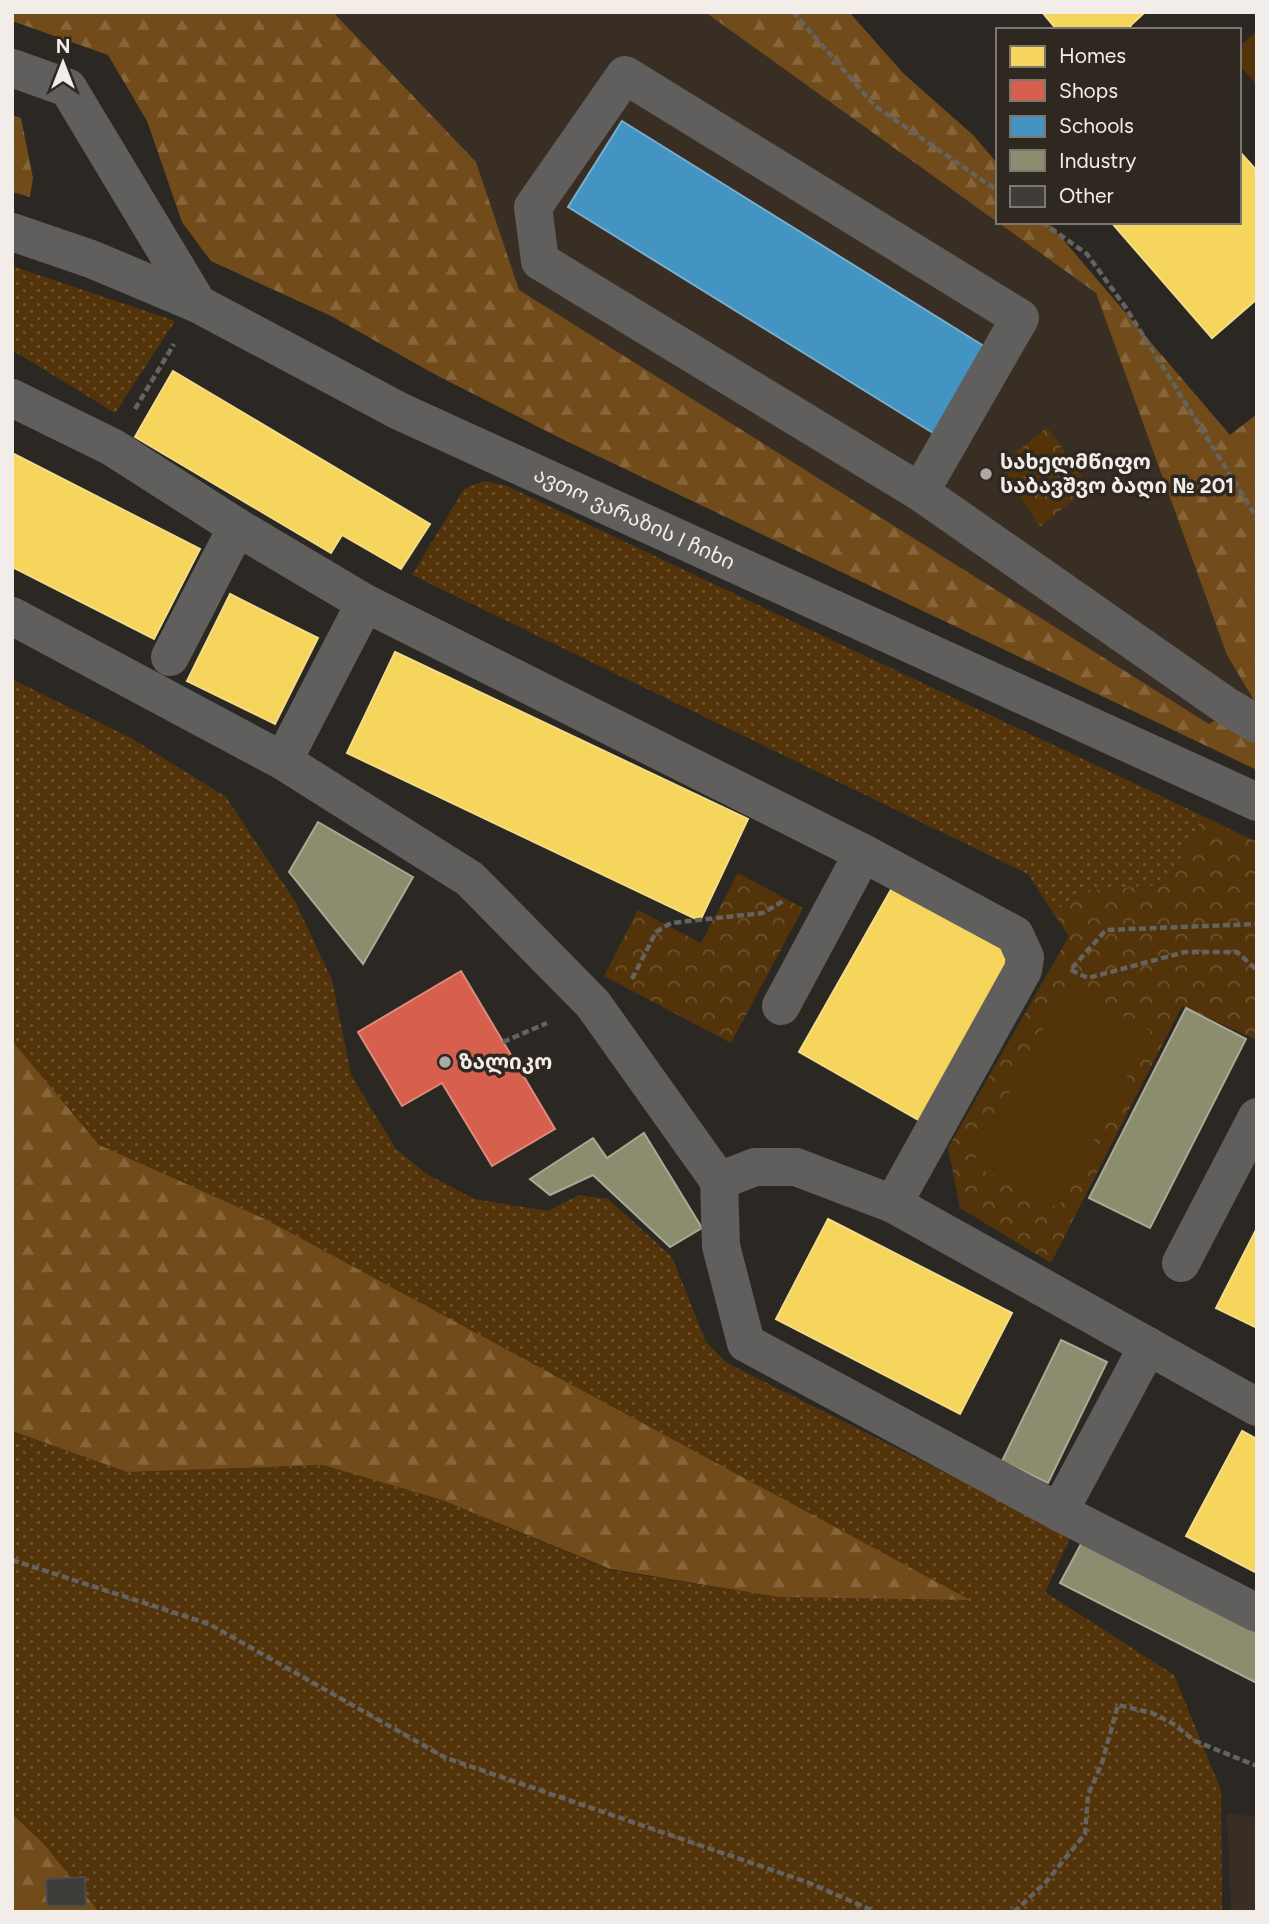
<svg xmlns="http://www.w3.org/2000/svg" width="1269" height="1924" viewBox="0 0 1269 1924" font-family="Figtree,'Noto Sans Georgian',sans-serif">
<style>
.built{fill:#382e24}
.grass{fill:url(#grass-dots)}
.forest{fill:url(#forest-firs)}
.park{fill:url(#park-crowns)}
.garden{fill:#53340a}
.homes{fill:#f6d55c;stroke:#f5dc86;stroke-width:2}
.shops{fill:#d6604d;stroke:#de8a7c;stroke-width:2}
.schools{fill:#4393c3;stroke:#78aece;stroke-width:2}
.industry{fill:#8c8c6e;stroke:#aba993;stroke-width:2}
.building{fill:#3f3d3a;stroke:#4f4c48;stroke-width:2}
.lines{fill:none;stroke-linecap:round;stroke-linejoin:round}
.path{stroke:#646360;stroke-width:4.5;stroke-dasharray:7 3.5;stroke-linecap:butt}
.minor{stroke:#615f5d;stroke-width:38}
.poi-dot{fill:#aca8a4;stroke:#2e2821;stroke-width:2.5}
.labels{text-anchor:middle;stroke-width:7;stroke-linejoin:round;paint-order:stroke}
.poi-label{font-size:21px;font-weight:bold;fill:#f2ede9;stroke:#2e2821;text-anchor:start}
.street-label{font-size:21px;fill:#f2ede9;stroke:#2e2821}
</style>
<defs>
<pattern id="grass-dots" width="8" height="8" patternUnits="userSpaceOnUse" patternTransform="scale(1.75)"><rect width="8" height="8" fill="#53340a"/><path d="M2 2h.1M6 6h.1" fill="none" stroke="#6c522e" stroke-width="1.8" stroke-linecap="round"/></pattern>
<pattern id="forest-firs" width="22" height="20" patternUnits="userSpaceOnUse" patternTransform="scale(1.75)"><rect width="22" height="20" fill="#724b1a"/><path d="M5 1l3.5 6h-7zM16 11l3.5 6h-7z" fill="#87653b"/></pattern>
<pattern id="park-crowns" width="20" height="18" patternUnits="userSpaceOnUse" patternTransform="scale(1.75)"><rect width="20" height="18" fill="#53340a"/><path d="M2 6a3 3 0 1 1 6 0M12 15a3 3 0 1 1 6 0" fill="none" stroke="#6c522e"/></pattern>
</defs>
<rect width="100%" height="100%" fill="#2b2824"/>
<path class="built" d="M333 12H705L1096 293 1227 655 1253 700 1209 724 518 290 476 162Z
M1227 1813 1257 1817V1912H1231Z"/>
<path class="grass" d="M12 266 175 321 115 413 12 350Z
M484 481 507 486 1203 816 1167 885 1086 890 1053 913 1028 874 412 575 464 489Z
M12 679 131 738 226 797 295 901 332 980 351 1075 396 1149 428 1175 475 1199 548 1211 579 1195 608 1199 672 1257 706 1342 727 1363 1071 1536 1045 1592 1174 1675 1221 1790 1222 1912H99L43 1843 12 1814V1431L127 1472 323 1465 442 1500 610 1570 778 1597 969 1600 267 1220 98 1145 12 1041Z"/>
<path class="forest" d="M12 12H333L476 162 519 290 1209 724 1253 699 1227 655 1096 293 705 12H849L904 74 973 135 998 164V222H1048L1230 435 1257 414V770L560 438 436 375 331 316 211 261 182 222 147 121 108 55 12 21Z
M12 115 21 118 33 178 30 197 12 192Z
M12 1041 99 1145 267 1220 970 1600 778 1597 610 1569 442 1500 323 1465 127 1472 12 1431Z
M12 1814 43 1843 99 1912H12Z"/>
<path class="park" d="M1047 427 1089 487 1040 527 1000 466Z
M1203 816 1257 842V1040L1182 1006 1051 1263 960 1208 948 1148 1069 936 1053 913 1086 890 1167 885Z
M738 873 803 908 731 1043 604 976 638 910 701 943Z"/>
<path class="garden" d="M1257 31V85L1239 65V47Z
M1066 986 1151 1031 1058 1208 972 1164Z"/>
<path class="homes" d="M1042 12H1145L1130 26 1133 30H1057Z
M1239 151 1257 171V299L1212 338 1111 222H1239Z
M173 371 430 524 401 569 342 535 331 553 135 437Z
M12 453 200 549 154 639 12 567Z
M230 594 318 638 275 724 187 681Z
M395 652 748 819 700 921 347 753Z
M893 886 1014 955 920 1121 799 1052Z
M828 1219 1012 1313 960 1414 776 1319Z
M1257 1228V1328L1216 1308Z
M1242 1431 1257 1439V1573L1186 1536Z"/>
<path class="shops" d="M461 971 555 1129 492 1166 442 1083 402 1106 358 1032Z"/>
<path class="schools" d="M622 121 987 348 933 433 568 207Z"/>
<path class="industry" d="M318 822 413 877 363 964 289 872Z
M1186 1008 1246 1039 1150 1228 1089 1198Z
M644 1133 702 1228 670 1247 593 1175 550 1195 530 1179 593 1138 607 1158Z
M1061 1340 1107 1362 1048 1483 1002 1461Z
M1082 1542 1257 1631V1683L1060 1583Z"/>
<path class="building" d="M85 1877 86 1906H47L46 1879Z"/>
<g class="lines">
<path class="path" d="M793 12 875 106 998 191
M1042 222 1087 254 1126 308 1257 518
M135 409 174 344
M1072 968 1106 930 1257 924
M1071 970 1088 978 1185 952H1237L1257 970
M632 979 656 932 671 923 763 913 783 901
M503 1042 547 1023
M12 1560 209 1624 446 1758 807 1882 876 1912
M1014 1912 1046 1882 1085 1834 1088 1795 1102 1763 1118 1705 1152 1713 1172 1723 1195 1741 1257 1766"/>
<g class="minor">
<path d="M12 68 68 88 198 304"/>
<path id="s1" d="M12 232 91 259 198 304 399 411 1257 802"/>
<path d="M12 398 112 447 237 527 365 603 863 853 1015 935 1025 957 1023 970 893 1204"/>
<path d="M920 492 1020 318 625 75 533 207 540 261 920 492 1228 707 1257 724"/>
<path d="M12 616 283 761 470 879 593 1004 719 1181 721 1246 746 1343 1059 1512 1257 1613"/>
<path d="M170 657 237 527"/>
<path d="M283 761 365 603"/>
<path d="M781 1006 863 853"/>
<path d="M719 1181 755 1167H796L893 1204 1257 1407"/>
<path d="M1181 1263 1257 1117"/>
<path d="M1059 1512 1148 1346"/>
</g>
</g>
<g class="poi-dot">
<circle cx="986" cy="474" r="7"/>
<circle cx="445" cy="1062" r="7"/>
</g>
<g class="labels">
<g class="poi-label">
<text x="1000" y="469">სახელმწიფო<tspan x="1000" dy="24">საბავშვო ბაღი № 201</tspan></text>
<text x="459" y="1069">ზალიკო</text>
</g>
<g class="street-label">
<text dy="7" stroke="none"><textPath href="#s1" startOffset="686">ავთო ვარაზის I ჩიხი</textPath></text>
</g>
</g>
<rect width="1269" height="1924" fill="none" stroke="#f2ede9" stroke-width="28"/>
<rect x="996" y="28" width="245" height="196" fill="#2e2821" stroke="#7c7771" stroke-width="2"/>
<rect x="1010" y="46" width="35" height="21" fill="#f6d55c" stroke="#7c7771" stroke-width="2"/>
<text x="1059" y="63" font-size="21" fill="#f2ede9">Homes</text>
<rect x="1010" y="80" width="35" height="21" fill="#d6604d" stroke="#7c7771" stroke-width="2"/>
<text x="1059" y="98" font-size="21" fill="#f2ede9">Shops</text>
<rect x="1010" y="116" width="35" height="21" fill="#4393c3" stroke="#7c7771" stroke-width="2"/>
<text x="1059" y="133" font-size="21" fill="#f2ede9">Schools</text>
<rect x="1010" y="150" width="35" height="21" fill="#8c8c6e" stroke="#7c7771" stroke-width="2"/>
<text x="1059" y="168" font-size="21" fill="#f2ede9">Industry</text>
<rect x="1010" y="186" width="35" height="21" fill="#3f3d3a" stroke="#7c7771" stroke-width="2"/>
<text x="1059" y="203" font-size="21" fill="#f2ede9">Other</text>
<g transform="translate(63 63)" stroke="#2e2821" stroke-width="5" paint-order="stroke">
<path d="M0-5L12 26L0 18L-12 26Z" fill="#f2ede9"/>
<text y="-10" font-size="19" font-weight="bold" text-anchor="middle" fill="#f2ede9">N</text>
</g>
</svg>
